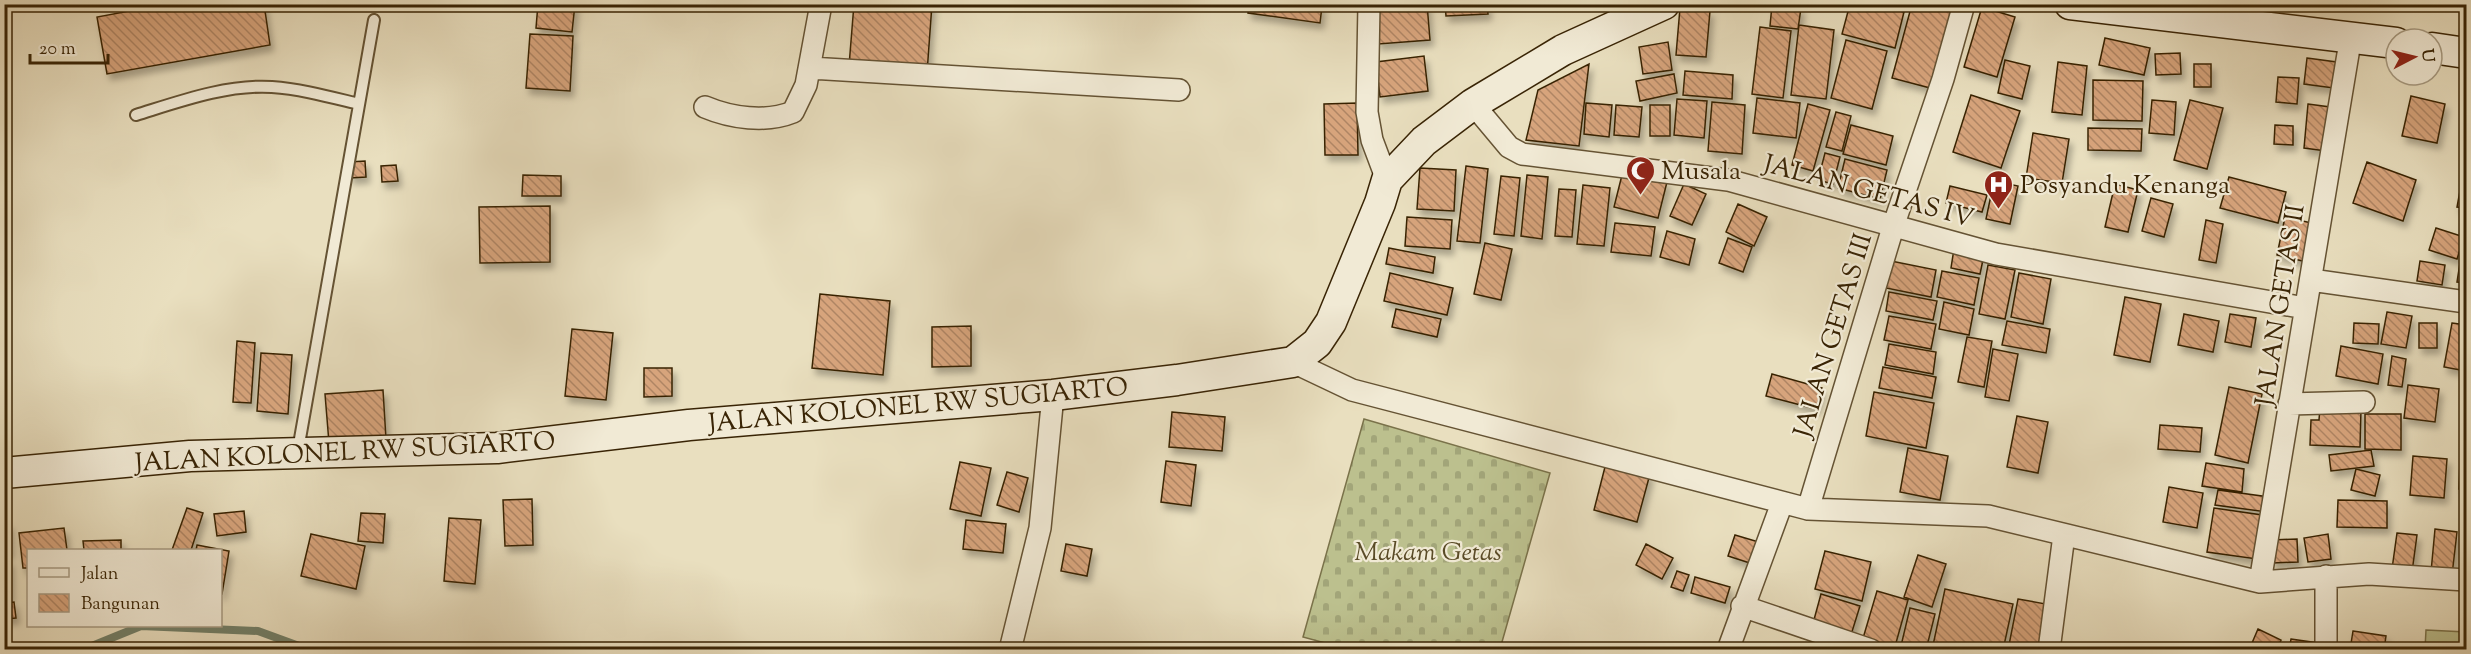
<svg xmlns="http://www.w3.org/2000/svg" width="2471" height="654" viewBox="0 0 2471 654" font-family="'Sorts Mill Goudy',serif">
<style>
.cemetery{fill:url(#cemetery-stones);stroke:#7a724a;stroke-width:1.5}
.green{fill:#bcc08e;stroke:#7a724a;stroke-width:1.5}
.lines{fill:none;stroke-linecap:round;stroke-linejoin:round}
.stream{stroke:#738069;stroke-width:8}
.building{fill:url(#building-back-hatch);stroke:#392405;stroke-width:1.5;filter:url(#shadow)}
.service-casing{stroke:#655334;stroke-width:14}
.minor-casing{stroke:#655334;stroke-width:24}
.secondary-casing{stroke:#392405;stroke-width:33}
.service{stroke:#f1ead5;stroke-width:10}
.minor{stroke:#f1ead5;stroke-width:21}
.secondary{stroke:#f1ead5;stroke-width:30}
.labels{text-anchor:middle;stroke-width:4.5;stroke-linejoin:round;paint-order:stroke}
.poi-label{font-size:26px;fill:#392405;stroke:#f1ead5;text-anchor:start}
.street-label{font-size:26px;fill:#392405;stroke:#f1ead5}
.park-label{font-size:26px;font-style:italic;fill:#5a4b27;stroke:#f1ead5}
</style>
<defs>
<pattern id="cemetery-stones" width="16" height="16" patternUnits="userSpaceOnUse" patternTransform="scale(1.5)"><rect width="16" height="16" fill="#bcc08e"/><path d="M2 7V4a2 2 0 0 1 4 0v3zM10 15v-3a2 2 0 0 1 4 0v3z" fill="#a2a579"/></pattern>
<pattern id="building-back-hatch" width="6" height="6" patternUnits="userSpaceOnUse" patternTransform="scale(1.5)"><rect width="6" height="6" fill="#d7a47c"/><path d="M-1 5l2 2M0 0l6 6M5-1l2 2" fill="none" stroke="#af8564"/></pattern>
<filter id="shadow"><feDropShadow dx="3.5" dy="6" stdDeviation="3" flood-color="#0004"/></filter>
</defs>
<rect width="100%" height="100%" fill="#e9dfbf"/>
<filter id="stains"><feTurbulence type="fractalNoise" baseFrequency=".00333" numOctaves="4"/><feColorMatrix values="0 0 0 0 .2 0 0 0 0 .09 0 0 0 0 .02 0 0 0 .5 -.17"/></filter>
<radialGradient id="worn" r=".72"><stop offset=".6" stop-color="#630" stop-opacity="0"/><stop offset="1" stop-color="#630" stop-opacity=".3"/></radialGradient>
<path class="cemetery" d="M1364 419 1550 473 1500 649H1347L1303 637Z"/>
<path class="green" d="M2426 630 2466 632V649H2425Z"/>
<g class="lines">
<path class="stream" d="M82 650 141 626 258 631 310 650"/>
</g>
<path class="building" d="M167 4H264L270 45 107 74 97 17Z
M538 4H575L572 32 536 28Z
M854 4H932L927 73 849 66Z
M1249 4H1311L1322 6 1320 23 1248 13Z
M1374 4H1427L1430 40 1378 44Z
M1445 4H1487L1488 14 1446 16Z
M1850 4H1878L1904 12 1895 48 1842 34Z
M1912 4H1948L1956 7 1934 89 1892 78Z
M1772 5 1801 8 1798 29 1770 26Z
M1982 7 2015 17 1997 77 1964 67Z
M1680 8 1710 11 1706 57 1676 55Z
M1799 25 1834 30 1826 99 1791 95Z
M1760 27 1791 31 1783 98 1752 94Z
M530 34 573 36 570 91 526 88Z
M2105 38 2150 48 2144 75 2099 65Z
M1846 40 1887 51 1872 109 1831 98Z
M1668 42 1672 70 1643 74 1639 47Z
M2180 53 2181 74 2156 75 2155 54Z
M1424 56 1428 91 1380 97 1376 62Z
M2307 58 2344 63 2341 89 2304 84Z
M2005 60 2030 66 2022 99 1998 93Z
M2058 62 2087 66 2082 115 2052 112Z
M1589 64 1579 146 1526 140 1538 90Z
M2194 64H2211V87H2194Z
M1685 71 1733 75 1732 99 1683 95Z
M1674 74 1677 93 1640 101 1636 81Z
M2278 77 2299 78 2297 104 2276 102Z
M2093 80 2143 81 2142 121 2093 120Z
M1971 95 2020 111 2001 168 1953 152Z
M2411 96 2445 104 2437 143 2402 136Z
M1757 98 1800 103 1796 138 1753 133Z
M1677 99 1707 101 1704 138 1674 135Z
M2152 100 2176 102 2174 135 2149 133Z
M2190 100 2223 108 2207 169 2174 160Z
M1712 102 1745 105 1742 154 1708 151Z
M1357 103 1358 155H1325L1324 104Z
M1586 103 1612 105 1609 137 1584 134Z
M1808 104 1830 110 1813 171 1792 165Z
M2308 104 2330 107 2326 151 2304 148Z
M1616 105 1642 107 1639 137 1614 135Z
M1650 105H1670V136H1650Z
M1836 112 1851 116 1842 151 1826 147Z
M1851 125 1893 136 1886 165 1843 154Z
M2275 125 2293 126V145L2274 144Z
M2088 128 2142 129 2141 151 2088 150Z
M2033 133 2069 139 2062 183 2026 178Z
M1825 153 1840 157 1833 184 1818 180Z
M1845 159 1887 170 1880 199 1838 188Z
M365 161 366 177 350 178 349 162Z
M2367 162 2416 180 2403 221 2353 203Z
M396 165 398 181 382 182 381 166Z
M1466 166 1488 169 1480 243 1457 241Z
M1420 168 1456 170 1454 211 1417 209Z
M1623 171 1667 182 1658 218 1614 207Z
M523 175 561 176V196H522Z
M1527 175 1548 177 1542 239 1521 236Z
M1501 176 1520 178 1514 236 1494 234Z
M2229 177 2286 192 2278 223 2220 208Z
M2462 180 2466 181V208L2457 207Z
M1994 181 2018 186 2010 224 1986 219Z
M1684 184 1706 194 1692 225 1670 216Z
M2115 184 2138 190 2128 232 2105 227Z
M1583 185 1610 188 1604 246 1577 244Z
M1950 186 1987 195 1982 212 1946 203Z
M1559 189 1576 190 1572 237 1555 236Z
M2151 198 2173 204 2164 237 2142 231Z
M1738 204 1767 217 1754 246 1726 232Z
M550 206V262L480 263 479 207Z
M1407 217 1452 220 1450 249 1405 246Z
M2285 217 2316 224 2307 262 2277 255Z
M2206 220 2223 224 2216 263 2199 260Z
M1615 223 1655 227 1651 256 1611 252Z
M2436 228 2464 237 2457 259 2429 250Z
M1667 231 1695 239 1689 265 1660 257Z
M2465 231H2466V283L2457 282Z
M1728 238 1752 247 1743 272 1719 263Z
M1485 243 1512 249 1501 300 1474 294Z
M1389 248 1435 257 1433 273 1386 264Z
M1954 249 1984 255 1980 274 1951 268Z
M1891 261 1936 270 1931 297 1886 288Z
M2420 261 2445 265 2442 285 2417 281Z
M1988 265 2015 270 2005 319 1979 314Z
M1942 271 1979 278 1974 305 1937 297Z
M1390 273 1453 288 1447 315 1384 301Z
M2019 273 2051 279 2043 324 2011 317Z
M1889 292 1937 301 1933 320 1886 311Z
M820 294 890 301 883 375 812 368Z
M2125 297 2161 304 2150 362 2114 355Z
M1944 302 1974 309 1969 335 1939 329Z
M1396 309 1441 319 1437 337 1392 327Z
M2387 312 2412 316 2406 348 2381 344Z
M2184 314 2219 321 2213 352 2178 345Z
M2230 314 2256 318 2251 347 2225 342Z
M1889 316 1936 324 1931 349 1884 340Z
M2007 321 2050 329 2046 353 2002 345Z
M2354 323 2379 324 2378 344 2353 343Z
M2419 323H2437V348H2419Z
M2452 323 2466 325V371L2444 367Z
M971 326V366L932 367V327Z
M572 329 613 333 606 400 565 396Z
M1967 337 1992 341 1984 387 1958 382Z
M237 341 255 343 251 403 233 402Z
M1889 344 1936 352 1933 374 1885 365Z
M2341 346 2383 354 2378 384 2336 376Z
M1993 349 2018 354 2009 401 1985 397Z
M261 353 292 355 288 414 257 411Z
M2392 356 2406 359 2402 387 2388 385Z
M1883 367 1936 377 1932 398 1879 388Z
M644 368H672V396L644 397Z
M1772 374 1822 388 1816 409 1766 396Z
M2408 385 2439 389 2435 422 2404 418Z
M2229 387 2262 394 2248 463 2215 455Z
M383 390 386 439 329 443 325 394Z
M1874 392 1934 403 1926 448 1866 436Z
M2320 408 2361 409 2360 447 2310 445 2311 420H2319Z
M1172 412 1225 417 1222 451 1169 447Z
M2365 414H2401V450L2365 449Z
M2017 416 2048 422 2038 473 2007 467Z
M2160 425 2202 428 2200 452 2158 449Z
M1908 448 1948 456 1940 500 1900 492Z
M2371 450 2374 466 2331 471 2329 455Z
M2413 456 2447 459 2444 498 2410 495Z
M1166 461 1196 465 1191 506 1161 502Z
M2460 461H2466V489H2459Z
M960 462 991 468 981 516 950 509Z
M1606 463 1650 474 1637 522 1594 510Z
M2206 463 2244 469 2242 492 2202 486Z
M2356 469 2380 475 2375 496 2351 490Z
M1007 472 1028 478 1019 512 997 505Z
M2169 487 2203 493 2197 528 2163 522Z
M2218 490 2269 497 2267 512 2215 505Z
M532 499 533 545 505 546 503 500Z
M2338 500 2387 501V528L2337 527Z
M187 508 203 513 191 550H172Z
M2214 508 2262 515 2257 559 2207 552Z
M244 511 246 532 217 536 214 514Z
M361 513 385 514 383 543 358 541Z
M449 518 481 520 475 584 444 581Z
M2462 519H2466V578H2464Z
M966 520 1006 524 1003 553 963 549Z
M9 523 10 553H4V524Z
M64 528 67 550H28V568H23L19 533Z
M2435 529 2457 532 2452 575 2431 572Z
M2397 533 2417 535 2412 572 2392 569Z
M311 534 365 546 356 589 301 576Z
M2328 534 2331 559 2308 562 2304 538Z
M1735 535 1762 543 1756 565 1728 556Z
M2297 539 2298 562 2272 563 2271 540Z
M121 540V550H84L83 541Z
M1066 544 1092 549 1087 576 1061 571Z
M1646 544 1673 558 1662 579 1636 565Z
M197 545 229 551 222 594H220V550H196Z
M1825 551 1871 562 1862 601 1815 589Z
M1918 555 1946 564 1932 607 1904 597Z
M4 560H10V598H4Z
M1677 571 1689 575 1683 591 1671 587Z
M1695 577 1730 587 1725 603 1691 593Z
M1945 589 2013 604 2003 650H1932Z
M1877 591 1908 600 1894 650H1876L1861 645Z
M1821 594 1860 606 1850 638 1812 627Z
M2018 599 2046 604 2038 650H2008Z
M14 602 16 618 4 619V603Z
M1910 608 1935 614 1926 650H1900Z
M2258 629 2281 640 2277 650H2249Z
M2353 631 2386 636 2384 650H2350Z
M2291 639 2325 644 2324 650H2289Z"/>
<g class="lines">
<defs>
<path id="service" d="M136 115C178 102 227 84 272 87 301 89 330 97 359 104
M298 450 374 20"/>
<path id="minor" d="M1369 4 1367 112 1372 140 1387 180
M810 68 1179 90
M1473 104 1509 147 1522 154 1728 180 1996 254 2305 308
M705 107C731 118 766 123 793 112L806 85 821 4
M2311 280 2466 302
M1293 362 1352 390 1808 509 1988 516 2260 582 2369 574 2466 580
M2289 404 2364 402
M1808 509 1894 224 1943 79 1964 4
M2260 582 2351 36
M1742 606 1871 650
M1010 650 1040 528 1053 395
M1728 650 1782 503
M2049 650 2064 535
M2326 650V576"/>
<path id="secondary" d="M2070 4 2396 43
M2432 48 2466 53
M4 473 190 456 497 448 689 425 1053 395 1177 380 1293 362 1317 343 1331 322 1380 203 1387 180 1424 141 1473 104 1563 50 1664 4"/>
</defs>
<use href="#service" class="service-casing"/>
<use href="#minor" class="minor-casing"/>
<use href="#secondary" class="secondary-casing"/>
<use href="#service" class="service"/>
<use href="#minor" class="minor"/>
<use href="#secondary" class="secondary"/>
</g>
<defs>
<symbol id="mosque-pin" viewBox="-11 -11 22 30"><path d="M0 17L-7.5 6A9.5 9.5 0 1 1 7.5 6Z" fill="#8f2418" stroke="#f1ead5"/><path d="M3.5-4.9A6 6 0 1 0 3.5 4.9A5 5 0 1 1 3.5-4.9Z" fill="#fff"/></symbol>
<symbol id="hospital-pin" viewBox="-11 -11 22 30"><path d="M0 17L-7.5 6A9.5 9.5 0 1 1 7.5 6Z" fill="#8f2418" stroke="#f1ead5"/><path d="M-5-5h3v3.5h4V-5h3V5h-3V1.5h-4V5h-3Z" fill="#fff"/></symbol>
</defs>
<g fill-rule="evenodd">
<use href="#mosque-pin" x="1624" y="154" width="33" height="45"/>
<use href="#hospital-pin" x="1982" y="168" width="33" height="45"/>
</g>
<g class="labels">
<g class="poi-label">
<text x="1661" y="179">Musala</text>
<text x="2020" y="193">Posyandu Kenanga</text>
</g>
<g class="street-label">
<text transform="translate(1869 190) rotate(15)" y="9">JALAN GETAS IV</text>
<text transform="translate(2279 305) rotate(-81)" y="9">JALAN GETAS II</text>
<text transform="translate(1832 335) rotate(-73)" y="9">JALAN GETAS III</text>
<text transform="translate(918 404) rotate(-5)" y="9">JALAN KOLONEL RW SUGIARTO</text>
<text transform="translate(345 451) rotate(-3)" y="9">JALAN KOLONEL RW SUGIARTO</text>
</g>
<g class="park-label">
<text x="1428" y="560">Makam Getas</text>
</g>
</g>
<rect width="2471" height="654" fill="none" stroke="#e9dfbf" stroke-width="24"/>
<rect x="6" y="6" width="2459" height="642" fill="none" stroke="#392405" stroke-width="3"/>
<rect x="12" y="12" width="2447" height="630" fill="none" stroke="#392405" stroke-width="1.5"/>
<rect x="27" y="549" width="195" height="78" fill="#f1ead5" stroke="#a79b82" stroke-width="1.5"/>
<rect x="39" y="568" width="30" height="9" fill="#f1ead5" stroke="#a79b82" stroke-width="1.5"/>
<text x="81" y="579" font-size="18" fill="#392405">Jalan</text>
<rect x="39" y="594" width="30" height="18" fill="url(#building-back-hatch)" stroke="#a79b82" stroke-width="1.5"/>
<text x="81" y="609" font-size="18" fill="#392405">Bangunan</text>
<g transform="translate(2414 57) rotate(83)"><circle r="28" fill="#f1ead5" stroke="#a79b82" stroke-width="1.5"/>
<path d="M0-4.5L10 22L0 15L-10 22Z" fill="#8f2418"/>
<text y="-9" font-size="16" font-weight="bold" text-anchor="middle" fill="#392405">U</text>
</g>
<path d="M30 54v9h78v-9" fill="none" stroke="#392405" stroke-width="3"/>
<text x="39" y="54" font-size="18" fill="#392405" stroke="#f1ead5" stroke-width="4.5" paint-order="stroke">20 m</text>
<rect width="100%" height="100%" filter="url(#stains)"/>
<rect width="100%" height="100%" fill="url(#worn)"/>
</svg>
